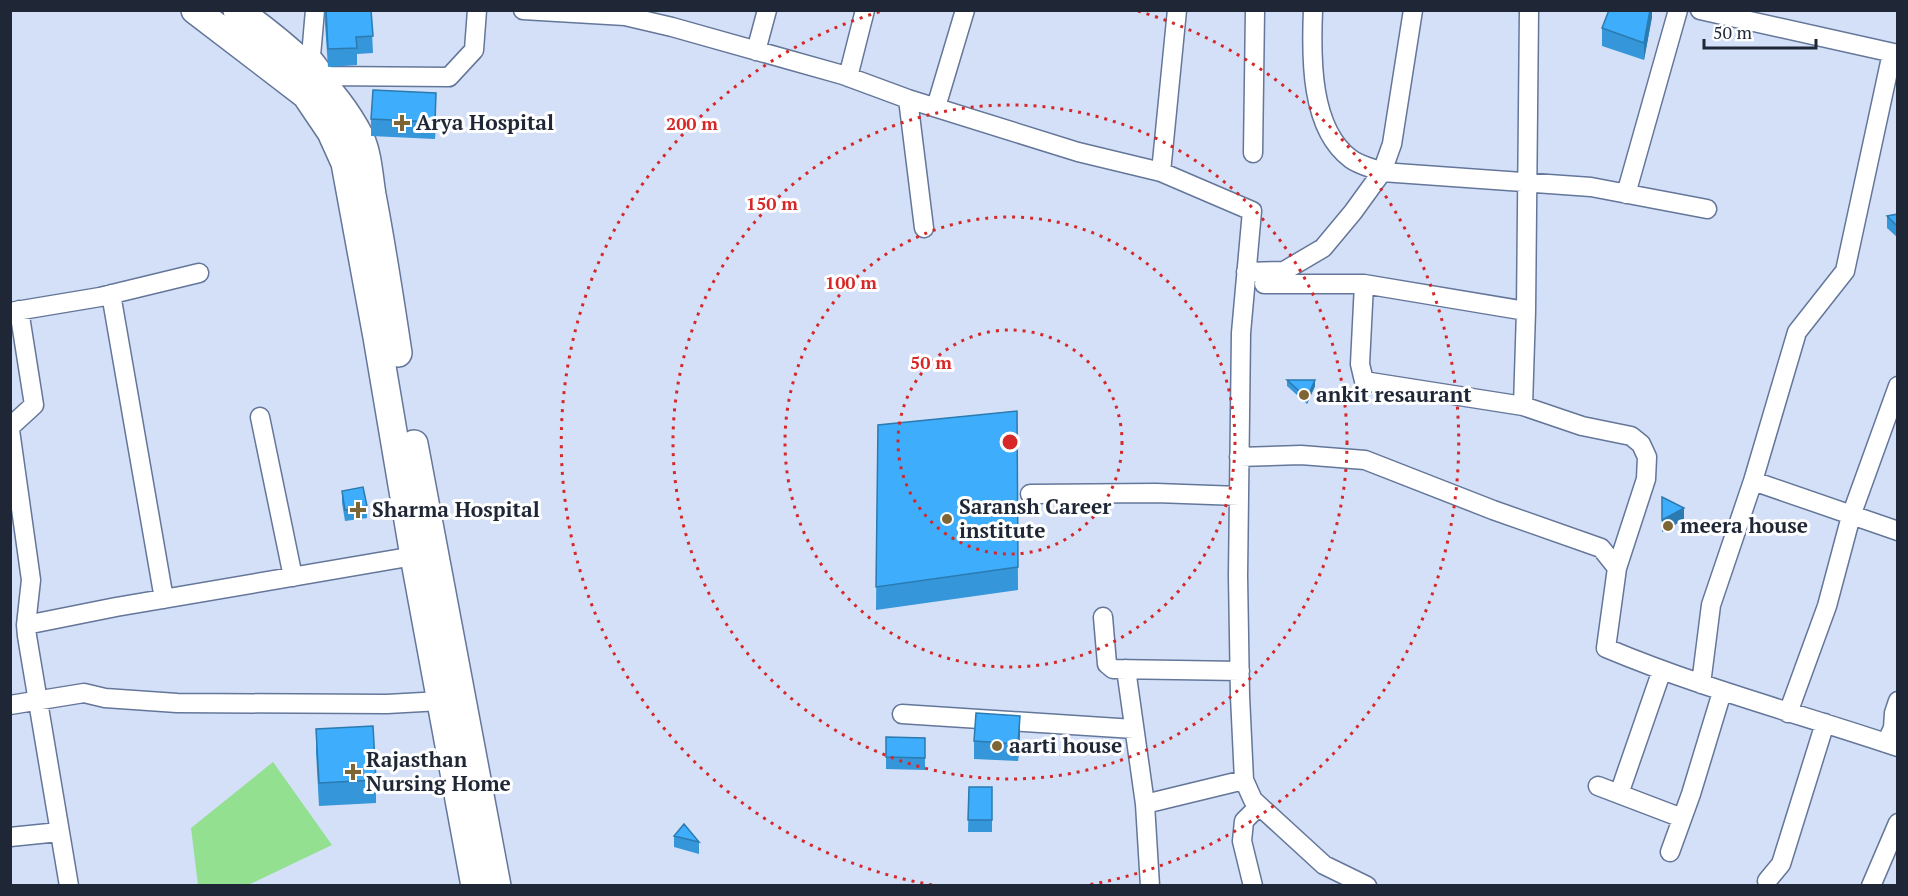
<svg xmlns="http://www.w3.org/2000/svg" width="1908" height="896" viewBox="0 0 1908 896" font-family="'PT Serif',serif">
<style>
.green{fill:#93e090}
.lines{fill:none;stroke-linecap:round;stroke-linejoin:round}
.minor-casing{stroke:#647699;stroke-width:21}
.primary-casing{stroke:#647699;stroke-width:30}
.minor{stroke:#fff;stroke-width:18}
.primary{stroke:#fff;stroke-width:27}
.wall{fill:#3596d9}
.shaded-wall{fill:#2b7ab0}
.building{fill:#3eaefc;stroke:#2b7ab0;stroke-width:1.5}
.ring{fill:none;stroke:#d62828;stroke-width:3;stroke-dasharray:3 6}
.poi-dot{fill:#7d6536;stroke:#fff;stroke-width:2}
.labels{text-anchor:middle;stroke-width:6;stroke-linejoin:round;paint-order:stroke}
.poi-label{font-size:21px;font-weight:bold;fill:#1f2736;stroke:#fff;text-anchor:start}
.centre{fill:#d62828;stroke:#fff;stroke-width:3}
.ring-label{font-size:18px;text-anchor:middle;font-weight:bold;fill:#d62828;stroke:#fff;stroke-width:6;stroke-linejoin:round;paint-order:stroke}
</style>
<rect width="100%" height="100%" fill="#d3e0f8"/>
<path class="green" d="M273 762 332 845 248 885H198L191 828Z"/>
<g class="lines">
<defs>
<path id="minor" d="M315 10 311 56 324 73
M523 10 625 16 672 27 843 75 908 99 1078 152 1161 172
M1177 10 1161 172 1252 211 1241 333 1238 576 1240 696 1244 780 1253 800 1324 865 1367 886
M1313 10C1311 57 1310 129 1351 159 1359 165 1372 168 1382 172L1591 187 1707 209
M1700 10 1898 54
M756 51 767 10
M848 77 865 10
M314 88 326 76 449 77 474 50 477 10
M908 99 924 228
M936 107 965 10
M1253 153 1255 10
M1626 194 1678 10
M1246 272 1284 271 1323 248 1353 212 1382 172 1392 144 1413 10
M1264 284H1364L1526 311
M1364 284 1360 364 1364 381 1523 406 1582 426 1631 436 1641 444 1647 457 1646 479 1617 568
M111 294 164 599
M10 312 100 297 199 273
M1523 406 1526 311 1529 10
M260 417 293 577
M10 427 34 405 19 310
M10 430 31 580 26 625 27 636 69 886
M1239 457 1301 455 1365 460 1493 510 1601 548 1617 568 1606 648C1701 688 1800 714 1898 747
M1753 481 1797 332 1845 271 1892 53
M1030 494 1156 493 1239 496
M1103 617 1107 664 1113 669 1240 671
M26 625 116 607 414 556
M1126 669 1145 804
M1701 684 1711 605 1753 481 1898 531
M10 705 84 693 105 698 177 703 387 704 441 701
M1788 713 1827 606 1851 516 1898 386
M902 714 1134 729
M1886 743 1893 728 1894 713 1898 701
M1598 786 1682 818
M1619 794 1662 670
M10 837 59 832
M1670 852 1691 794 1722 692
M1767 881 1781 864 1825 723
M1150 886 1145 804 1244 780
M1253 886 1242 841 1244 821 1259 806
M1871 886 1898 823"/>
<path id="primary" d="M195 10 306 95 331 132 345 163 377 337 414 556 475 886
M237 10C284 44 333 84 360 137 368 154 369 177 372 195 382 247 390 300 398 353
M414 444 497 886"/>
</defs>
<use href="#minor" class="minor-casing"/>
<use href="#primary" class="primary-casing"/>
<use href="#minor" class="minor"/>
<use href="#primary" class="primary"/>
</g>
<path class="wall" d="M324 10H371L373 53 357 54V65L328 67Z
M1652 10V17L1644 60 1602 46V28Z
M436 111 435 139 371 136V119Z
M1898 214V238L1887 228V216Z
M1287 380 1315 386 1307 404 1287 386Z
M1017 411 1018 590 876 610 878 425Z
M342 491 367 506V518L345 521 342 503Z
M316 729 376 780V803L319 806 316 752Z
M1020 734 1018 761 974 759V741Z
M886 737 925 738V770L886 769Z
M969 787H992V832H968Z
M674 836 699 842V854L674 847Z"/>
<path class="shaded-wall" d="M1650 10H1652V17L1644 60V43Z
M436 93V111L435 139V122Z
M1315 380V386L1307 404V398Z
M1684 508V520L1662 532V520Z
M1020 716V734L1018 761V744Z"/>
<path class="building" d="M326 10H371L373 36 356 37 357 48 328 49Z
M1609 10H1650L1644 43 1602 28Z
M373 90 436 93 435 122 371 119Z
M1898 214V227L1887 216Z
M1287 380H1315L1307 398Z
M1017 411 1018 567 876 587 878 425Z
M363 487 367 506 345 510 342 491Z
M1662 497 1684 508 1662 520Z
M976 713 1020 716 1018 744 974 741Z
M373 726 376 780 319 783 316 729Z
M886 737 925 738V758L886 757Z
M969 787H992V820H968Z
M684 824 699 842 674 836Z"/>
<g class="ring">
<circle cx="1010" cy="442" r="112"/>
<circle cx="1010" cy="442" r="225"/>
<circle cx="1010" cy="442" r="337"/>
<path d="M932 885A450 450 0 0 1 882 11M1138 11A450 450 0 0 1 1088 885"/>
</g>
<g class="poi-dot">
<path d="M399 114h6v6h6v6h-6v6h-6v-6h-6v-6h6z"/>
<circle cx="1304" cy="395" r="6"/>
<path d="M355 501h6v6h6v6h-6v6h-6v-6h-6v-6h6z"/>
<circle cx="947" cy="519" r="6"/>
<circle cx="1668" cy="526" r="6"/>
<circle cx="997" cy="746" r="6"/>
<path d="M350 763h6v6h6v6h-6v6h-6v-6h-6v-6h6z"/>
</g>
<g class="labels">
<g class="poi-label">
<text x="416" y="130">Arya Hospital</text>
<text x="1316" y="402">ankit resaurant</text>
<text x="959" y="514">Saransh Career<tspan x="959" dy="24">institute</tspan></text>
<text x="372" y="517">Sharma Hospital</text>
<text x="1680" y="533">meera house</text>
<text x="1009" y="753">aarti house</text>
<text x="366" y="767">Rajasthan<tspan x="366" dy="24">Nursing Home</tspan></text>
</g>
</g>
<circle cx="1010" cy="442" r="9" class="centre"/>
<g class="ring-label">
<text x="692" y="130">200 m</text>
<text x="772" y="210">150 m</text>
<text x="851" y="289">100 m</text>
<text x="931" y="369">50 m</text>
</g>
<rect width="1908" height="896" fill="none" stroke="#1f2736" stroke-width="24"/>
<path d="M1704 39v9h112v-9" fill="none" stroke="#1f2736" stroke-width="3"/>
<text x="1713" y="39" font-size="18" fill="#1f2736" stroke="#ffffff" stroke-width="4.5" paint-order="stroke">50 m</text>
</svg>
